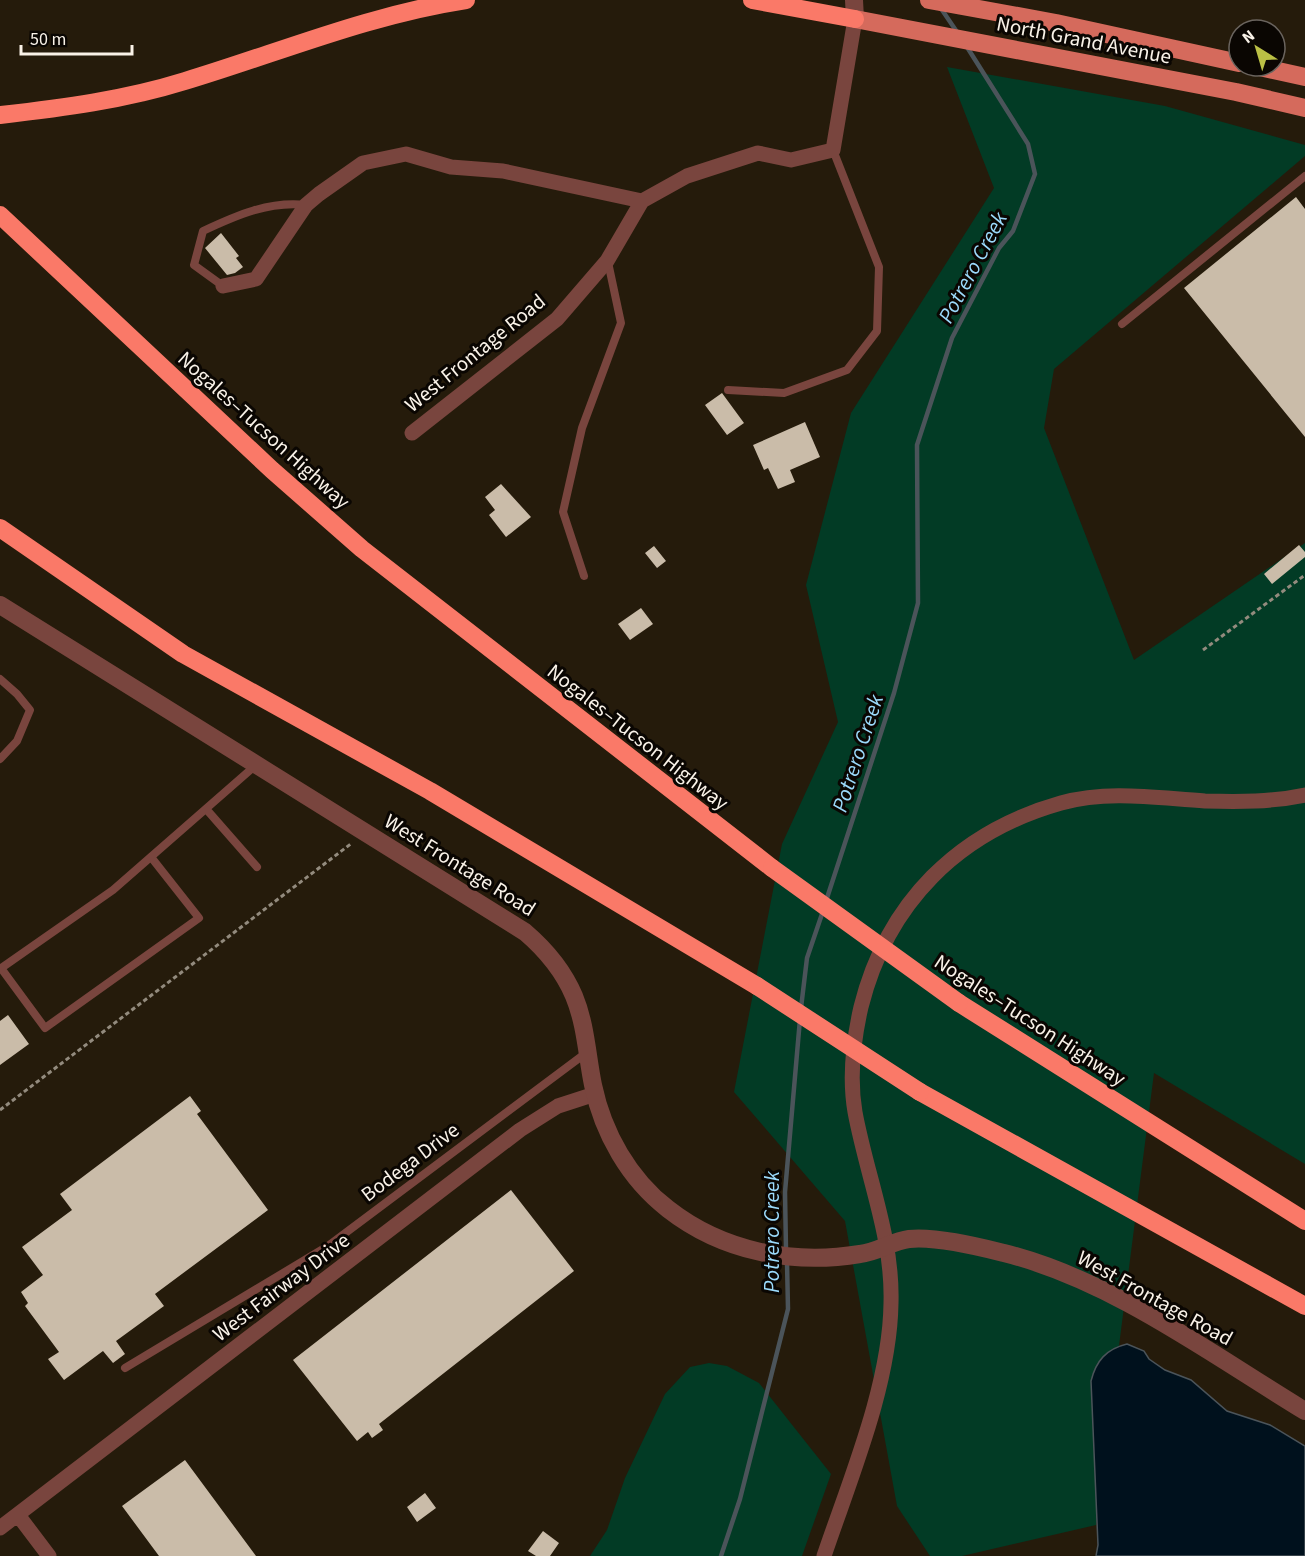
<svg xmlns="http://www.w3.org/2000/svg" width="1305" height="1556" viewBox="0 0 1305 1556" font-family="'Source Sans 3',sans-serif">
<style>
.green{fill:#023b25}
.water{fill:#00111d;stroke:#4b545a;stroke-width:1.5}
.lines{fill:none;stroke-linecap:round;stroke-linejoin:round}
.stream{stroke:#4b545a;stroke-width:4.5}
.building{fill:#cabca9}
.path{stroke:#938b7e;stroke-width:3;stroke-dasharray:4.5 3;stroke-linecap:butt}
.service{stroke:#79453e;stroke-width:8}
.minor{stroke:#79453e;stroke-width:15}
.tertiary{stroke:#79453e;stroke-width:18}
.primary{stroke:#d56a5c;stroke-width:18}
.motorway{stroke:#fa7968;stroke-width:18}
.motorway-bridge{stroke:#fa7968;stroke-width:18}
.labels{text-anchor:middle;stroke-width:6;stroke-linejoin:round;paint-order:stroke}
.street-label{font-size:21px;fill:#f9f2e8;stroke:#0a0602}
.water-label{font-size:22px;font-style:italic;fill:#9bdafb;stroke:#0a0602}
</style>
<rect width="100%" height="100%" fill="#251b0b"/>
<path class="green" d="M947 67 1165 106 1305 145V156L1054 369 1044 428 1134 660 1305 543V1164L1154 1073 1096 1525 962 1556H930L897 1506 845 1221 734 1092 782 844 838 722 806 585 851 413 994 188Z
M709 1363 727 1366 759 1383 831 1474 802 1556H590L607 1530 625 1478 665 1394 690 1367Z"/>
<path class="water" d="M1127 1344 1144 1351 1149 1359 1165 1370 1191 1380 1227 1411 1270 1425 1305 1446V1556H1096L1098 1545 1091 1381C1096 1361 1106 1349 1127 1344Z"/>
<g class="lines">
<path class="stream" d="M940 7 957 32
M826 901 894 693 918 603 917 445 952 338 999 248 1013 231 1035 174 1028 144 967 47
M801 1008 807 958 823 911
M786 1250 785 1192 800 1019
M721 1556 740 1499 788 1309 787 1262"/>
</g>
<path class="building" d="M1296 197 1305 209V437L1184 288Z
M221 233 239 256 236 258 243 267 235 273 227 275 205 248Z
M722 393 744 423 727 435 705 405Z
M805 422 820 457 790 470 795 482 778 489 768 468 764 470 753 445Z
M501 484 531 517 506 537 489 515 495 510 485 497Z
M1299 545 1305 552V557L1272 584 1264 574Z
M654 546 666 561 657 568 645 553Z
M641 608 653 624 630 640 618 624Z
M8 1015 29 1044 0 1065V1021Z
M190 1096 201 1111 197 1114 268 1210 155 1294 164 1306 116 1341 125 1354 113 1363 103 1351 64 1380 48 1359 59 1352 25 1306 28 1303 21 1292 43 1275 22 1247 72 1210 60 1194Z
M511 1190 574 1271 379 1424 383 1430 372 1438 368 1432 357 1441 293 1360Z
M185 1460 256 1556H159L122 1506Z
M425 1493 436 1508 417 1522 407 1507Z
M543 1531 559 1543 550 1556H536L528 1551Z"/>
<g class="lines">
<path class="path" d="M1203 650 1305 575
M0 1110 352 843"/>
<path class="service" d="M223 286 194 265 203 231C237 215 269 201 306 205
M1122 324 1305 176
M728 390 784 393 847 370 877 331 879 267 833 150
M584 576 563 512 582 428 621 323 608 262
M0 679 17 694 30 710 17 741 0 759
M207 810 257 867
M1 968 45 1028 199 918 151 857
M0 969 113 890 256 765
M125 1368 328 1246 586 1053"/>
<path class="minor" d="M223 286 256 279 306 205 319 194 363 163 406 154 451 167 503 171 642 201
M412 433 557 319 607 261 642 201 687 176 758 153 791 160 833 150 855 19
M18 1515 49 1556
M0 1528 520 1130 558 1106 595 1094
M824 1556C850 1479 890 1385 891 1303 893 1237 867 1177 855 1112 849 1077 853 1042 861 1007 887 903 958 832 1061 803 1109 790 1156 798 1205 801 1239 802 1272 802 1305 795"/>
<path class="tertiary" d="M854 0 855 19
M0 605 525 932C546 950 563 970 574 996 586 1025 587 1056 593 1085 603 1133 629 1179 668 1209 723 1252 793 1265 860 1254 877 1252 893 1241 909 1239 935 1236 979 1247 1004 1253 1112 1280 1211 1354 1305 1411"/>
<path class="primary" d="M929 0 1056 23 1239 63
M855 19 1236 92 1305 108
M1255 66 1305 77"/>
<path class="motorway" d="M752 0 855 19
M0 115C62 108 124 100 185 81 278 53 368 15 466 0
M0 215 272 470 362 549 772 868
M0 528 183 654 430 791 757 986
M959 1003 1305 1221
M920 1092 1305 1306"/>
<path class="motorway-bridge" d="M772 868 959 1003
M757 986 920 1092"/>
</g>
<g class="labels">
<g class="street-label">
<text transform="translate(1084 40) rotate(11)" y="7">North Grand Avenue</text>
<text transform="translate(475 353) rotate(-39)" y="7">West Frontage Road</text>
<text transform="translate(264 430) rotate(42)" y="7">Nogales–Tucson Highway</text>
<text transform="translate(638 737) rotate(38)" y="7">Nogales–Tucson Highway</text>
<text transform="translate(460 865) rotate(32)" y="7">West Frontage Road</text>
<text transform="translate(1030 1020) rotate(33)" y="7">Nogales–Tucson Highway</text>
<text transform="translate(410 1162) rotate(-37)" y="7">Bodega Drive</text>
<text transform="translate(281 1287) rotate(-37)" y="7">West Fairway Drive</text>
<text transform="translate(1155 1298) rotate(29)" y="7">West Frontage Road</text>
</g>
<g class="water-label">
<text transform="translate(972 267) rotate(-62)" y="8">Potrero Creek</text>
<text transform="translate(857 753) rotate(-72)" y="8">Potrero Creek</text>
<text transform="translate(771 1232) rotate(-90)" y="8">Potrero Creek</text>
</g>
</g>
<g transform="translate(1257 48) rotate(323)"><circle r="28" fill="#0a0602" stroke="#6a645e" stroke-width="1.5"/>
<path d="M0-4.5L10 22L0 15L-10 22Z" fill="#bbc045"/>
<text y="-9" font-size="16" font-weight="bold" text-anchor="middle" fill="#f9f2e8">N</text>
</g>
<path d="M21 45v9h111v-9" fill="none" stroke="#f9f2e8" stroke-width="3"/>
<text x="30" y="45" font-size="18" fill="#f9f2e8" stroke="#0a0602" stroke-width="4.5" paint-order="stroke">50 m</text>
</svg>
